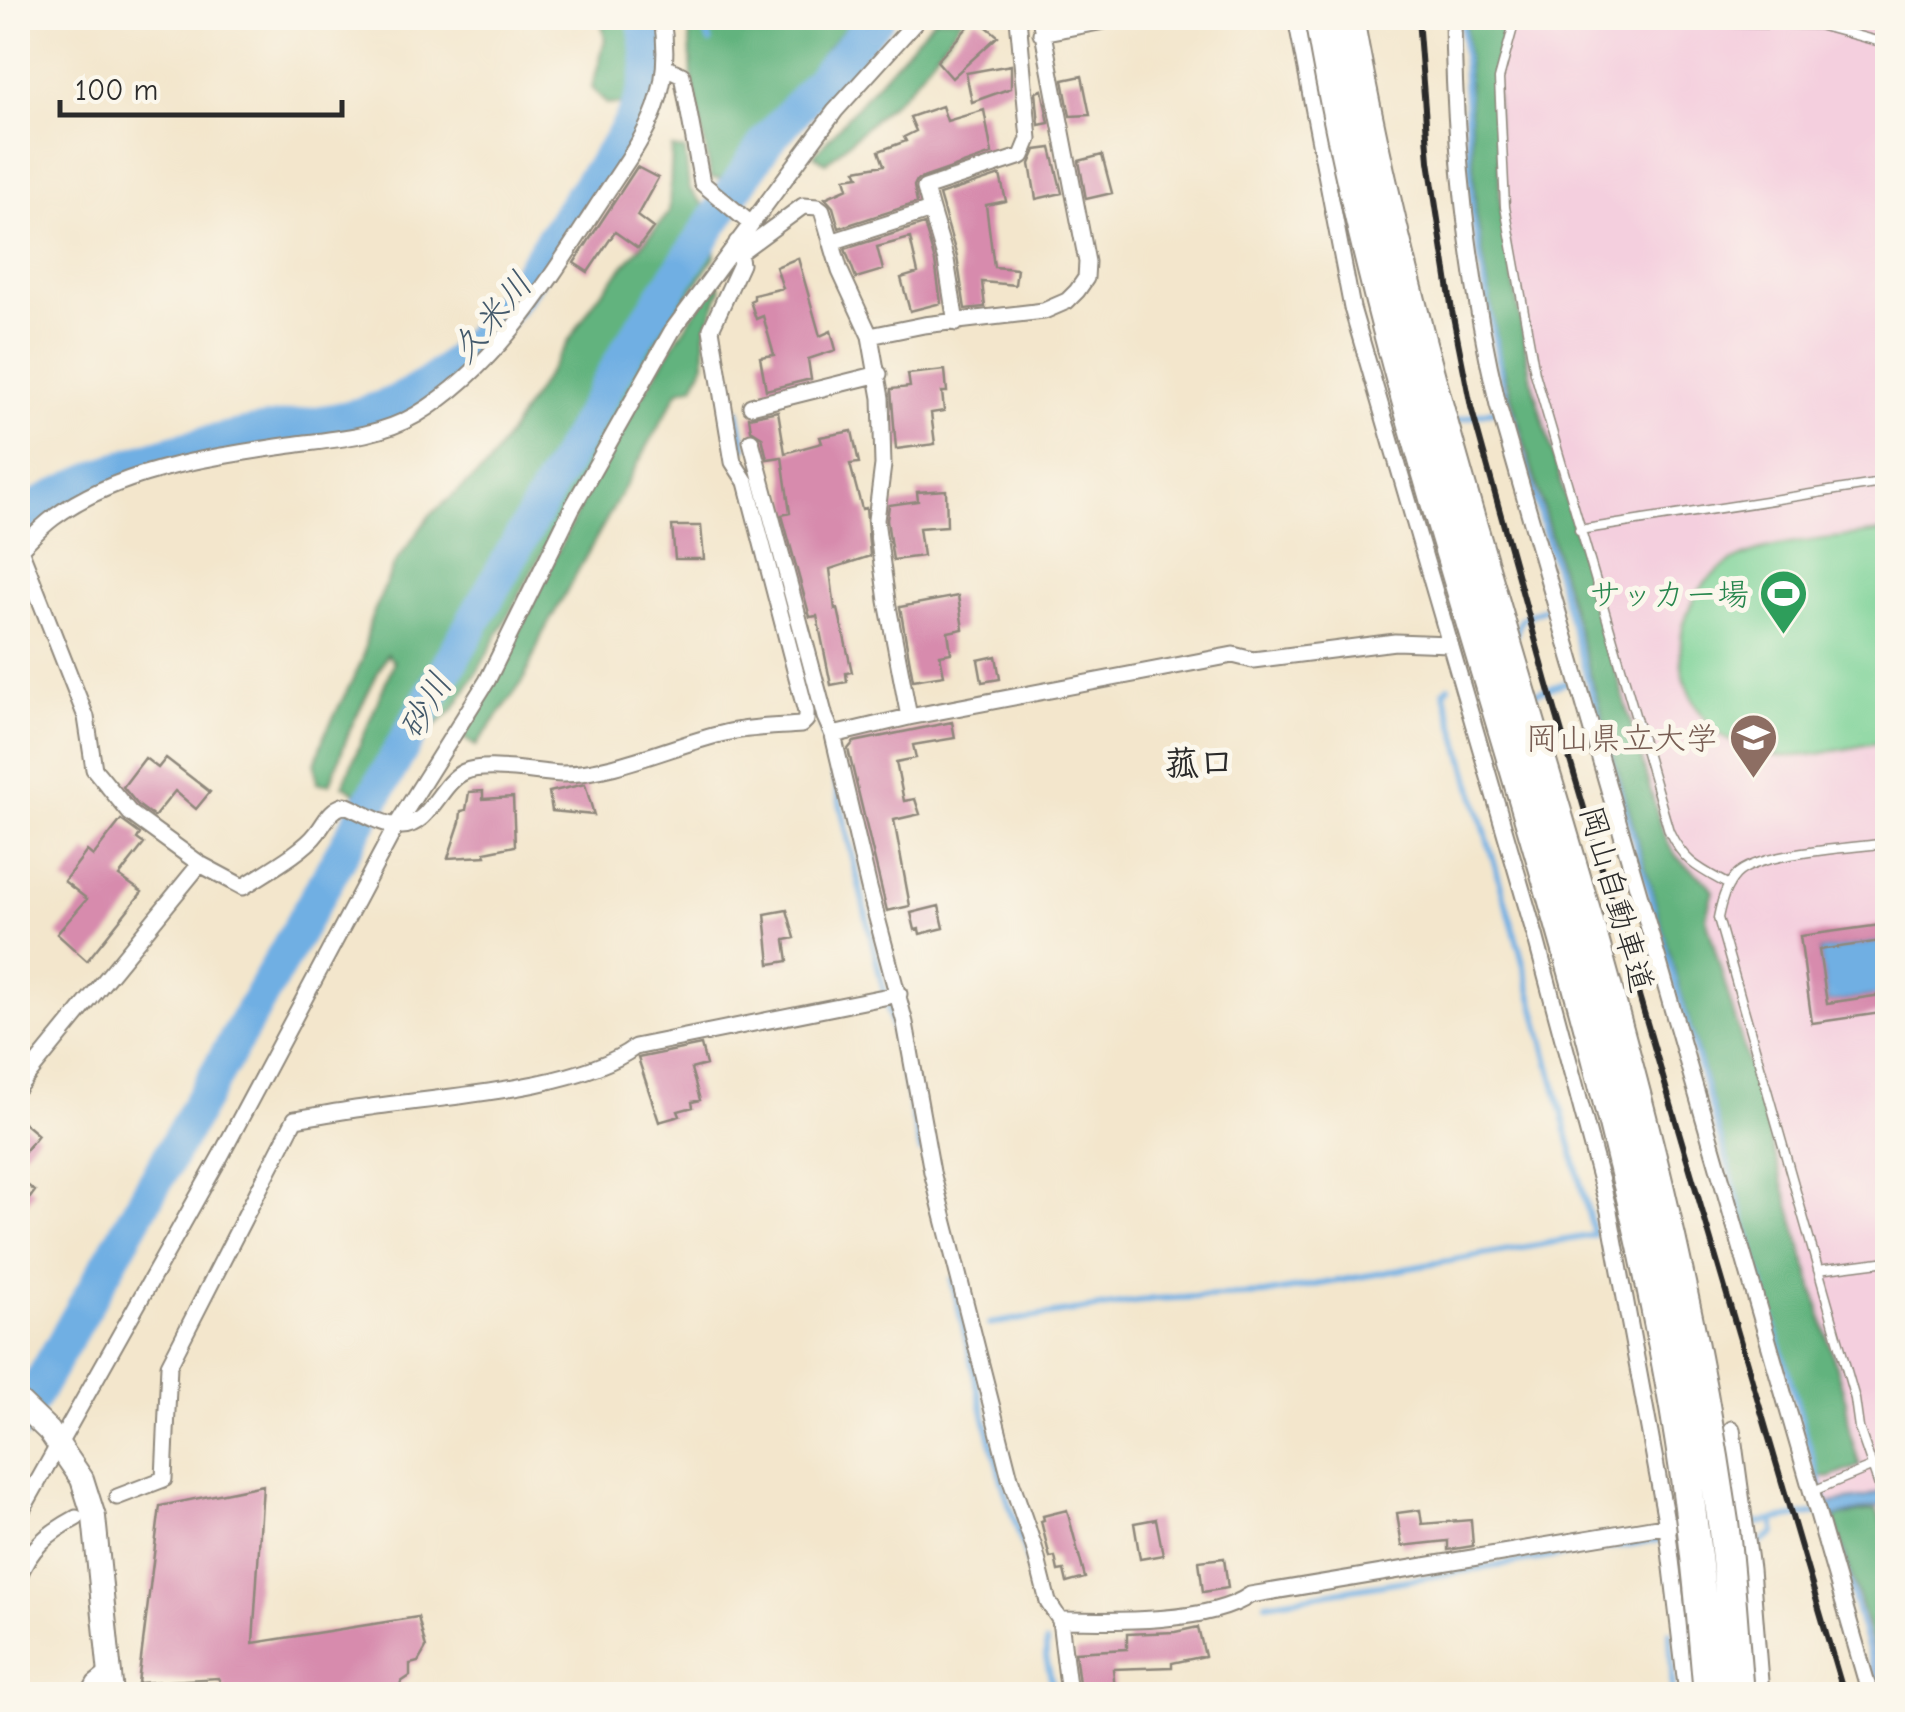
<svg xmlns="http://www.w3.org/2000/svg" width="1905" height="1712" viewBox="0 0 1905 1712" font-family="'Comic Neue','Klee One',sans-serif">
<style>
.built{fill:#f4cfde}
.green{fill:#79d195;stroke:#527e60;stroke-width:2.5}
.forest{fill:#62b37e;stroke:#466f54;stroke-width:2.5}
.water{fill:#70afe3;stroke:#4e6d87;stroke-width:2.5}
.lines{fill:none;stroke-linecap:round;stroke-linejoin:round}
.stream{stroke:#70afe3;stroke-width:6}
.river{stroke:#70afe3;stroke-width:35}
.building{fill:#d78bad}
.lane-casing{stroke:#8f887c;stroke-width:11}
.street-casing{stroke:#8f887c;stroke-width:19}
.secondary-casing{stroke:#8f887c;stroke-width:26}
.lane{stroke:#fff;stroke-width:8}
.street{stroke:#fff;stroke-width:15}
.secondary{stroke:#fff;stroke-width:22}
.rail{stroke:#2b2b2b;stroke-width:6}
.highway-bridge-casing{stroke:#8f887c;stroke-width:34;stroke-linecap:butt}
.highway-bridge{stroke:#fff;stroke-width:30}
.labels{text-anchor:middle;stroke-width:10;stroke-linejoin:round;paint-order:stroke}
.leisure-label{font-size:32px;fill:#27864d;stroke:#fbf7ec;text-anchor:end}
.education-label{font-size:32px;fill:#785e54;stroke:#fbf7ec;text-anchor:end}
.street-label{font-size:32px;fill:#2b2b2b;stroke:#fbf7ec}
.water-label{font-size:35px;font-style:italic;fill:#43596b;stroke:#fbf7ec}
.neighbourhood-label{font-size:35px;font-weight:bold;fill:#2b2b2b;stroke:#fbf7ec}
</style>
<rect width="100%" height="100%" fill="#fbf7ec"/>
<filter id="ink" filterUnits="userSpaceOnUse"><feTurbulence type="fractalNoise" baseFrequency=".01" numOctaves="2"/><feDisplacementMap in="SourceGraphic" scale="20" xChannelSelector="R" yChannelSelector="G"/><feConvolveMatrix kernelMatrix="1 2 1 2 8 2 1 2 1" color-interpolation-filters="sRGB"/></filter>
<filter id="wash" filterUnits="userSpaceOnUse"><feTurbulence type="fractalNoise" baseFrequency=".0048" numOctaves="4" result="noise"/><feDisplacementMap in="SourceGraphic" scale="40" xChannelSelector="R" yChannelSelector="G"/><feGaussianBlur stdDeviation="2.25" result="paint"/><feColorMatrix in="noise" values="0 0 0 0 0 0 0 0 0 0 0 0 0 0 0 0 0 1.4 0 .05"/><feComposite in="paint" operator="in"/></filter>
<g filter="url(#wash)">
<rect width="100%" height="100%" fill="#f3e6cc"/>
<path class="built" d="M1465 18H1887V1694H1883L1818 1479 1498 358 1475 213Z"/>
<path class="green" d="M1887 531V741C1848 747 1798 763 1758 753 1668 728 1651 602 1737 559 1773 541 1845 538 1887 531Z"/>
<path class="forest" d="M601 18H638C644 51 644 77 623 105L607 104 592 88 605 40Z
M710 18H855L827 48 729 179 711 178 692 77 689 25 709 23Z
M935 18H963L909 88 826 163 814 155Z
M1465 18H1498L1503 40 1494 66 1501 211 1531 379 1660 823C1666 837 1670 851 1681 861 1692 872 1706 877 1713 891L1706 917 1714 946 1846 1401 1850 1433 1860 1466 1829 1478 1819 1477 1500 357 1476 213Z
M672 148 685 150 689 188 708 211 715 256 660 337 480 667 454 709 359 795 343 785 394 662 387 654 350 729 330 784 317 783 315 764 324 736 362 661 370 621 394 565 430 515 487 467 596 299 669 213Z
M717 280 721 289 705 333V363L694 386 679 390 542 635 524 680 476 746 462 737C506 664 539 587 578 511 620 432 665 353 717 280Z
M1877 1510 1887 1536V1694L1834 1517Z"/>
<path class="water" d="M1887 940V994L1827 1003 1819 950Z
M1887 1489V1504L1828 1519 1824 1504 1866 1497Z"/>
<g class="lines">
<path class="stream" d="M698 18 710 42
M1462 18 1472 213 1503 387 1881 1694
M1853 18 1888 28
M1365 21 1371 18
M738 411 745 448
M1453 421 1500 409
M1516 634 1521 619 1555 604
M1529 695 1574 680
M822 725 921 1151
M952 1280C968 1346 982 1412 1001 1477 1012 1518 1029 1555 1036 1597
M989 1324 1153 1299 1264 1294 1594 1235 1520 951 1444 691 1449 686
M1746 1525 1817 1513
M1760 1543 1774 1534V1520
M1266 1603 1669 1538
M1670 1632 1673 1694
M1046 1643V1658L1055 1694"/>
<path class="river" d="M18 518C94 471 170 450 258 433 319 422 378 420 430 383 494 337 534 266 577 202 603 163 644 119 649 70 650 53 646 35 644 18
M18 1423 630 346 767 141 877 18"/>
</g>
<g id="blocks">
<path class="building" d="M976 18 998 36 952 78 937 61Z
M1011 65V88L972 102 966 73Z
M1082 76 1090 115 1070 116 1063 80Z
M1042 90 1049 123 1039 125 1036 92Z
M942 106 947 121 984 110 992 154 917 180 914 186 917 203 839 228 833 207 825 198 848 188 845 178 859 176 856 170 884 165 879 151 906 141 904 137 916 131 910 117Z
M1051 148 1062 193 1036 199 1030 164 1036 150Z
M1102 155 1112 193 1086 199 1079 161Z
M637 167 658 178 637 216 653 228 638 248 615 232 588 272 574 263Z
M1000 175 1006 201 986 205 994 267 1017 269 1015 285 982 282 985 307 965 309 957 257 939 195Z
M924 224 935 262 941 303 910 311 901 278 918 273 910 238 877 247 883 270 856 278 845 249Z
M798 258 820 336 831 331 836 350 808 359 811 379 766 390 760 357 774 355 763 316 756 319 750 301 754 299V295L783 288 776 267Z
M945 370 947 392H942L944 411 931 413 935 444 896 449 891 389 910 387 908 374Z
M778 411 785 453 822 443 820 437 852 431 859 463 850 464 862 509 866 508 870 556 830 569 835 610 838 609 852 672 846 673 847 682 831 685 817 616 810 617 782 515 790 513 782 457 767 459 762 437 751 430 749 417Z
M946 490 947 526 919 528 923 556 893 560 887 520 889 505 918 501 917 492Z
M672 526H701L704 559H675Z
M958 596 963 629 948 632 951 653 940 655 944 675 913 680 900 607Z
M996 656 1000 679 982 682 978 660Z
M952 722 955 738 913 745 916 758 896 762 904 801 915 799 920 814 894 820 910 906 887 911 848 749 854 742Z
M145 758 158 768 166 758 210 792 196 809 175 791 154 817 138 805 123 787Z
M585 784 594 815 552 811 549 792Z
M483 791V799L513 797 515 846 485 852 486 856 448 858 460 822 461 811 466 810 469 792Z
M121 820 140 834 137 839 144 844 119 876 142 892 87 961 57 934 87 899 64 881 87 851 93 856Z
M939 906 944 928 920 934 919 929 915 930 911 913Z
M787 910 795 938 785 940 788 961 770 964 765 914Z
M1888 924V940L1819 950 1827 1003 1888 994V1012L1812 1023 1800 936Z
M701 1045 706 1065 691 1069 700 1100 692 1102 693 1107 678 1111 680 1116 659 1122 638 1058Z
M18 1118 38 1135 18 1160Z
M18 1178 35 1191 18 1214Z
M263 1485 253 1643 418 1617 426 1648 418 1662 410 1664V1676L401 1682 397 1694H227L218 1678 138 1683 160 1506Z
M1067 1510 1085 1578 1067 1583 1064 1570 1058 1571 1055 1557 1050 1558 1041 1521 1044 1520 1043 1516Z
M1420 1510 1422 1524 1471 1520 1473 1546 1448 1550V1541L1402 1546 1397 1513Z
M1156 1519 1163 1555 1140 1559 1134 1523Z
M1224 1558 1228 1588 1203 1592 1199 1561Z
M1198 1627 1205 1656 1172 1663V1667L1113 1669 1115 1691H1080L1075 1652 1127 1649V1634L1175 1632Z"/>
</g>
</g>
<g filter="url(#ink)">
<use href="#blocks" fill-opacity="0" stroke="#8f887c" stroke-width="2.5"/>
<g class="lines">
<defs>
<path id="lane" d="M1579 530 1888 482
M1888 843C1853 848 1758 852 1736 875 1725 887 1721 903 1718 918L1855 1399 1859 1428 1888 1512
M1729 885C1700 869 1684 863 1669 831L1535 373 1505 207 1499 79 1515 20 1818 25 1888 44
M1818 1270 1888 1261
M1813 1491 1871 1467"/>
<path id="street" d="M1040 18 1087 262 1086 278 1077 291 1067 301 1044 311 924 325 870 336 881 398 883 465 876 520 887 601 909 717 833 735 869 888 905 1023 932 1172 1010 1478 1034 1547 1048 1602 1060 1620 1069 1694
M1296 18 1352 308 1535 935 1609 1211 1667 1526 1687 1694
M1453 18C1454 148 1468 278 1498 405L1870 1694
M1041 33 1120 18
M667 68 682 75 702 183 751 224
M931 210 946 260 956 323
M831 242 931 210 925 188 1022 156 1029 139 1018 18
M739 253 803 206 818 207 822 210 840 271 870 336
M751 406 879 374
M751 441 825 717 833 735
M18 544 86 717 94 769 130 813 200 864 243 887C264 873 303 852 317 833 327 820 329 810 345 805 361 811 384 827 402 826 430 825 440 783 464 772 486 762 537 773 562 774 615 774 675 744 725 733 749 727 776 727 801 725L806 720V712L746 482 733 462 711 329 741 264 737 242
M20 549C31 538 41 527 53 518 119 469 212 457 291 445 334 439 378 437 416 415 495 368 546 285 594 211 639 141 676 105 662 18
M909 717 1233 655 1253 660 1395 642 1450 644
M18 1087 200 864
M1732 1429 1751 1569 1761 1694
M117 1497 164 1479 169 1365 295 1119C320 1115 346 1110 371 1107 441 1097 579 1089 635 1047L899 994
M18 1517 220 1157 396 826 487 681 572 508 672 331 835 111 919 18
M18 1578C30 1548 48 1533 76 1518
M1060 1620C1109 1621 1209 1624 1250 1595L1675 1524
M89 1694 95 1683 110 1671"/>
<path id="secondary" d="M18 1401 49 1431 82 1479 94 1517 112 1694"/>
</defs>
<use href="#lane" class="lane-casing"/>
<use href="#street" class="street-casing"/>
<use href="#secondary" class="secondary-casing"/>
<use href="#lane" class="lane"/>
<use href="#street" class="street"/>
<use href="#secondary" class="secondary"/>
<path class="rail" d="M1418 18 1429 161 1452 311 1471 407 1547 682 1844 1694"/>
<defs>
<path id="highway-bridge" d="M1320 18C1378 363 1500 692 1590 1030 1633 1194 1673 1362 1693 1531 1700 1585 1704 1640 1709 1694
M1348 18C1419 417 1565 796 1659 1190 1685 1299 1707 1411 1723 1522 1730 1579 1733 1637 1738 1694"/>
</defs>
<use href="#highway-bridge" class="highway-bridge-casing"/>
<use href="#highway-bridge" class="highway-bridge"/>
</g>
</g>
<defs>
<symbol id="stadium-pin" viewBox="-11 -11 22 30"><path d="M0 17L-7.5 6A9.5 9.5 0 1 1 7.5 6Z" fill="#2e9e5b" stroke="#fbf7ec"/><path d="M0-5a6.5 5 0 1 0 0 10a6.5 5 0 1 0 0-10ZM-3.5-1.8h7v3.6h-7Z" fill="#fff"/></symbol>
<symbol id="university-pin" viewBox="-11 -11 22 30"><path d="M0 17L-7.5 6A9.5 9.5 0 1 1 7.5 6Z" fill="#8d6e63" stroke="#fbf7ec"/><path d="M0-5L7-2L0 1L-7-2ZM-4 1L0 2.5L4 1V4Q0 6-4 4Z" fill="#fff"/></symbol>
</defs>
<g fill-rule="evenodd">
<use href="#stadium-pin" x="1756" y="566" width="55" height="75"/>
<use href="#university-pin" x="1726" y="710" width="55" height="75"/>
</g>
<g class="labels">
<g class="leisure-label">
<text x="1749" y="605">サッカー場</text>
</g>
<g class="education-label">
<text x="1718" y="749">岡山県立大学</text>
</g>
<g class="street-label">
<text transform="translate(1617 899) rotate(74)" y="11">岡山自動車道</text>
</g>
<g class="water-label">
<text transform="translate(491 317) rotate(-50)" y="12">久米川</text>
<text transform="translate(425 706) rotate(-60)" y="12">砂川</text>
</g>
<g class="neighbourhood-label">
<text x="1199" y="775">菰口</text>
</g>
</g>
<rect width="1905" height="1712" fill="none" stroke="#fbf7ec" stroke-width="60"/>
<path d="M60 100v15h282v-15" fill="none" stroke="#2b2b2b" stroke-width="5"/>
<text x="75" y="100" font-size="30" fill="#2b2b2b" stroke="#fbf7ec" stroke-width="8" paint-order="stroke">100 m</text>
</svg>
